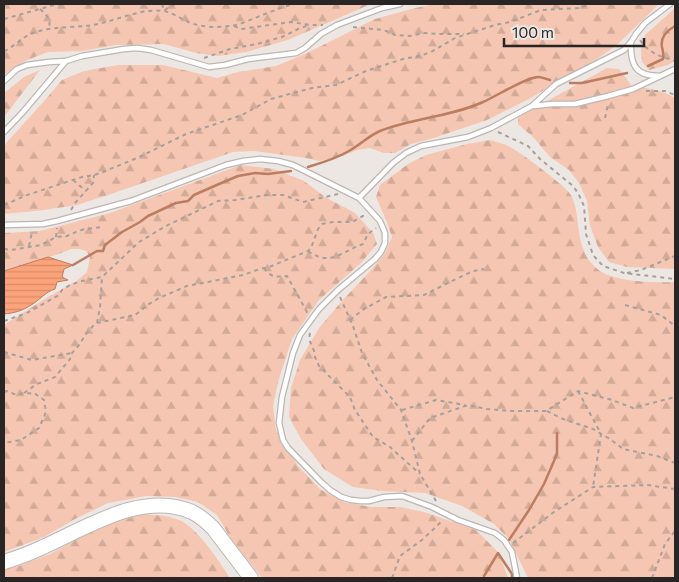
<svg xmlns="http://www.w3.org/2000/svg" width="679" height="582" viewBox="0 0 679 582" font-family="Commissioner,sans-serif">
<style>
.forest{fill:url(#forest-firs)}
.water{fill:url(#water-rules);stroke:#bc7d60}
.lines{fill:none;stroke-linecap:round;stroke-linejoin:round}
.stream{stroke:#bc7d60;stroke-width:2.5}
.lane-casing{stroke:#bdb7b4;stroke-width:7}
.secondary-casing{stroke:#bdb7b4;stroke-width:16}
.path{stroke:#a5a09e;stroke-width:2;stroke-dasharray:4 4;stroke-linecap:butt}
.lane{stroke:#fff;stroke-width:4.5}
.secondary{stroke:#fff;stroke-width:14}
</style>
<defs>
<pattern id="forest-firs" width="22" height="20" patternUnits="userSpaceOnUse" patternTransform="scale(1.25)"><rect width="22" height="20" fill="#f5c6b1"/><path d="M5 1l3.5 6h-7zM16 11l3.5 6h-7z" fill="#d2aa98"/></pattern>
<pattern id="water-rules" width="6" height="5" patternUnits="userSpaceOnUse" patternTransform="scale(1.25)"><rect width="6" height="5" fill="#fca379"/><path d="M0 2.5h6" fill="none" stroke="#d88c68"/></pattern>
</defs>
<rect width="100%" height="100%" fill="#ede7e4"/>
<path class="forest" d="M4 4H371L288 40 246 52 218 56 196 53 164 44 116 45 82 51 48 52 27 60 4 75Z
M435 4H659L619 43 596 60 566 77 529 99 487 120 434 138 411 144 395 153H384L370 148 357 150 343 156 319 161 306 158 254 151 233 152 108 195 77 205 44 210 4 214V147L7 142 45 100 62 80 84 71 118 65H163L217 78 238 72 276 66 307 53 375 19 415 8Z
M675 8V61L668 65 649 70 642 62 641 49 645 35Z
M607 68 619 69 632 86C647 88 662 90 675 98V269L627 267 609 262 598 247 590 226 587 201 579 183 569 170 550 157 534 138 518 124V117Z
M40 70 4 117V93L24 77Z
M490 140C496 142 503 143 508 146 518 150 567 187 571 195 580 213 576 233 584 251 588 262 599 273 611 276 627 282 658 283 675 282V578H528L509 539 494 524 462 506 425 493 382 491 353 487 324 469 301 439 289 417 291 388 300 360 319 328 341 302 371 270 385 253 392 237 386 220 376 197 380 185 408 164 426 155 467 144Z
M241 165 274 169 304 181 325 197 355 213 373 233 377 244 361 263 319 300 292 339 278 382 273 407 276 430 298 466 320 489 344 502 371 507H400L424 512 476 530 499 553 508 578H262L231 539 217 515 198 502 176 497 146 496 108 503 75 519 44 537 4 552V325L43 300 78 280 87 272 90 257 86 251 80 249H71L59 254 4 271V233L40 231 110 213Z
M142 514C155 515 171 515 183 522 201 533 219 561 230 578H4V570L19 566 50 554 83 536 116 522Z"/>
<path class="water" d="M48 257 73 265 64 269 62 277 68 280 57 282 55 289C45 292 40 300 31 305 22 311 14 313 4 314V271Z"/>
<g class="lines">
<path class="stream" d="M648 66 663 59C664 54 663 52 662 47 660 37 668 30 675 26
M570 83H582L627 73
M308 167C321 163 335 159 347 152 359 146 368 136 380 131 413 118 450 117 483 102 497 96 526 77 539 77 542 77 546 79 550 80
M73 265 97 251H103L105 245 122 232 140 222 148 216 176 203 188 201 194 195 219 184 238 176 255 173 268 174 291 171
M509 540 529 510 544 484 557 454V433
M484 576 498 553 512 574V578"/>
<defs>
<path id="lane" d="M631 42C630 66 636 76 660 76
M4 81 17 69 27 65 49 62 66 61 82 56 124 49 137 48 151 50 209 67 225 65 248 59 296 53 305 48 321 34 337 25 382 8 400 4
M534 106 552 104H575L608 96 633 89 675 69
M4 132 23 112 66 61
M359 198 393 163 406 153 421 146 468 137 491 128 532 106 556 84 624 50 631 42 636 34 645 23 670 4
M4 225 43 224 57 221 131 201 226 165 243 161 260 159 278 161 293 165 359 198 380 221 385 233V243L381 252 375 259 338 290 319 309 300 335 293 353 282 397 279 423 283 440 288 448 321 482 330 490 341 497 351 500 360 501H369L384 497 402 496 432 507 458 520 495 533 504 540 512 552 517 578"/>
<path id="secondary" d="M4 562C17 558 31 553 43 547 86 528 143 490 192 512 200 516 207 522 213 528L251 578"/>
</defs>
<use href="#lane" class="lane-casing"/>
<use href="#secondary" class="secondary-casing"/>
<path class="path" d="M162 4 164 11 170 6 177 4
M40 9C47 15 51 20 49 28
M4 19 54 5 65 4
M234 26 241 29 291 22 311 25H323
M353 27 384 30 395 35 410 36 424 33 438 34H464
M640 40C650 54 660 56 675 61
M4 51C14 47 22 37 33 33 52 26 73 28 93 25 116 21 140 8 164 11 173 13 180 18 188 22 200 27 217 28 230 26 239 25 247 21 255 18 268 13 281 7 295 4
M204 58 230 49 257 44 282 37 298 29 309 25
M646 91H665L675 95
M605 118 608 104
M498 132 528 146 540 159 573 186 578 193 584 206 586 234 593 255 603 266 624 273 675 279
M73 180 86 191
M4 205 27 195 82 177 94 175 103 172 137 158 186 134 242 115 271 99 312 88 336 85 366 71 403 59 420 56 431 52 455 38 467 34 495 25 510 22 541 10 578 8 591 4
M71 210 75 203 93 183 94 175
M56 237 57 228
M29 246 32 232
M4 249 11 250 41 245 56 237 67 236 78 231 85 229 103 227
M308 251C330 267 341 252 363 244L368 234 376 228
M264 268C271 278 276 277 287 276L308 314
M627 273 641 270 675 256
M340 297 353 326 362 353 377 380 401 410 412 441 420 474 436 501
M625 305 661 315 675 326
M350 320 364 309 386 297 424 295 458 278 473 271 484 269
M4 321 27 313 59 295 62 290 70 285 82 281 102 277 139 242 166 226 218 201 235 200 267 195H283L303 202 338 194
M97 323 100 307 102 277
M310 333 309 339 314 351 315 357 319 366 350 397 355 410 373 437 390 447 420 474
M4 352 32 360 72 353
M578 391 601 434 593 487
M4 392 7 391 14 394 34 393 44 400 46 412 39 428 21 440 4 443
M24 393 37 384 55 377 70 359 72 353 79 345 86 334 93 326 97 323 135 315 149 304 159 298 187 286 243 275 260 269 269 267 308 251 311 248 318 229 322 224 333 222H352L363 216V212
M402 410 436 400 465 405
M547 411 563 419 593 429 610 439 623 449 657 456 675 463
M412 441 430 418 468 405 487 409 512 411H546L578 391 612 400 633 408 675 397
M513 543 554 512 593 487 647 485 675 489
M392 578 400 556 422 540 440 523 441 519
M652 578 665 544 675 531"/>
<use href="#lane" class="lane"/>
<use href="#secondary" class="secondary"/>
</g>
<rect width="679" height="582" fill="none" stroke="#282524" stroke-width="10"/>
<path d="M504 38v8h140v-8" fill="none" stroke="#282524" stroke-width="2.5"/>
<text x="512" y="38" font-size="15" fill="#282524" stroke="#ede7e4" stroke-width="4" paint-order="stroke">100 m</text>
</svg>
